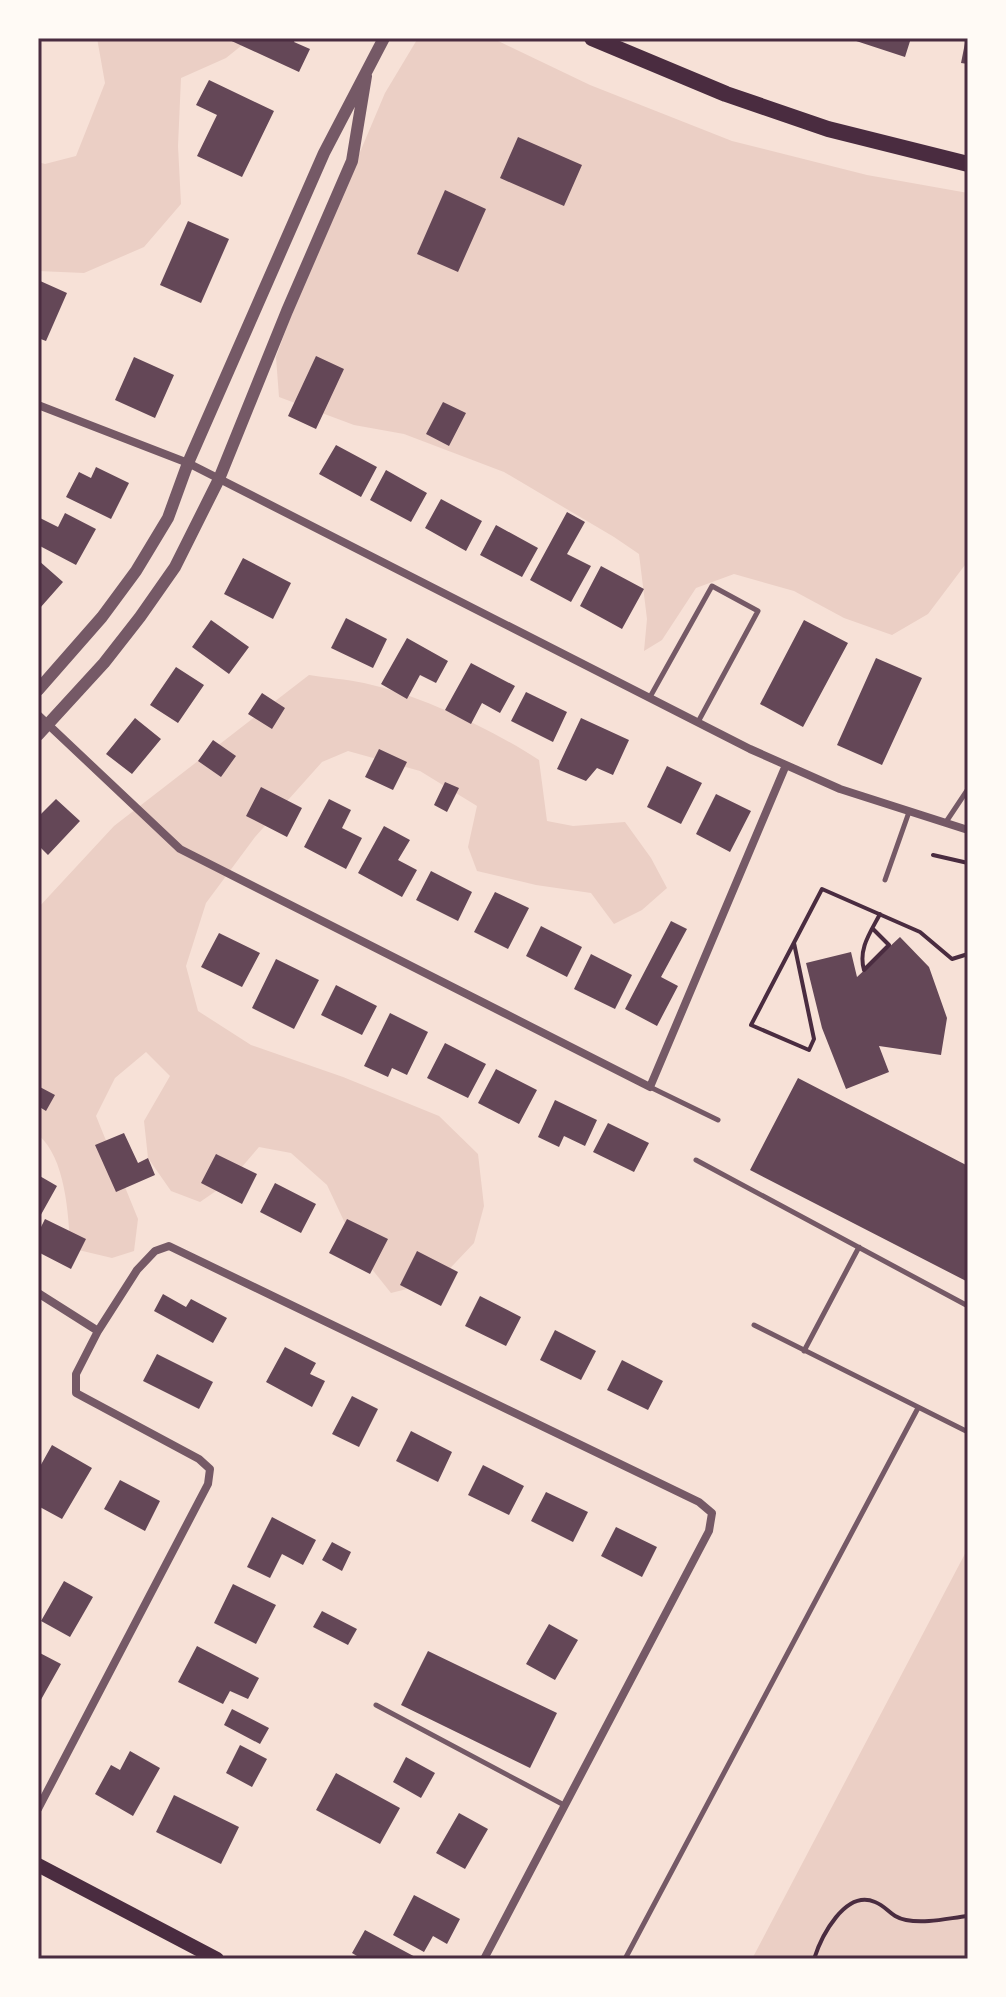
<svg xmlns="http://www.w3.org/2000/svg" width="1006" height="1997" viewBox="0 0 1006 1997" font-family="'PT Sans Narrow',sans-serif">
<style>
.green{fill:#ebcfc5}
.building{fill:#644757}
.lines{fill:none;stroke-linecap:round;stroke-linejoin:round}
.path{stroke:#4a2c40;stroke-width:4}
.service{stroke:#755966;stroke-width:5}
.minor{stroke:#755966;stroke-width:8}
.tertiary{stroke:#755966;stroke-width:12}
.secondary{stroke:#4a2c40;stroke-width:14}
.primary{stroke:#4a2c40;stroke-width:16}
.neatline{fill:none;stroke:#4a2c40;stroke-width:3}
</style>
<rect width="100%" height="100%" fill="#f7e1d7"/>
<path class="green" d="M97 38H251L226 58 181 78 178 146 181 204 144 247 84 273 38 271V162L45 164 76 156 105 83Z
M418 38H492L590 85 732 141 867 175 968 193V561L928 614 892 635 844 618 794 591 734 574 696 588 662 640 644 651 647 619 639 554 614 537 504 472 404 434 354 425 279 397 276 357 292 313 385 93Z
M309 675C327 678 346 679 364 683 423 696 489 728 539 760L547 821 573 826 625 822 651 858 667 888 642 910 614 924 591 893 536 885 477 871 468 847 477 806 420 771 348 751 322 762 255 837 206 903 186 966 198 1011 251 1045 343 1077 439 1116 478 1154 484 1206 474 1243 438 1281 391 1293 359 1253 327 1185 291 1153 259 1147 229 1182 200 1202 171 1191 148 1158 144 1121 170 1076 146 1052 115 1078 96 1116 138 1219 134 1251 112 1258 70 1248C69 1215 65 1156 38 1135V908L114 826Z
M968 1548V1959H752Z"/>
<path class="building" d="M225 38H296L294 42 310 49 299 72Z
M847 38H911L905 57Z
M966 38H968V64L961 63Z
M209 80 274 111 242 177 197 156 217 115 196 105Z
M518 137 582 165 564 206 500 178Z
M445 190 486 209 458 272 417 254Z
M188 221 229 239 201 303 160 285Z
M38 280 67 293 46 341 38 338Z
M316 356 344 369 316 429 288 416Z
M134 357 174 375 155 418 115 400Z
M443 402 466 413 449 446 426 434Z
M336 445 377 467 361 497 319 474Z
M96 467 129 483 111 519 66 497 79 472 91 478Z
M386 470 427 493 411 522 370 500Z
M441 499 482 521 466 551 425 528Z
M567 512 585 522 567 554 591 566 571 602 530 580Z
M65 513 96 529 76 565 38 545V517L58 527Z
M496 525 538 548 522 577 480 555Z
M243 558 291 583 273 619 224 594Z
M38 560 63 582 40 608 38 606Z
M601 566 644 589 622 629 580 606Z
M346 618 387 639 373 668 331 648Z
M211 620 249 647 229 674 192 647Z
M804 620 848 643 803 727 760 704Z
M407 638 448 661 436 683 420 675 407 699 381 684Z
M876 658 922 678 882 765 837 745Z
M471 663 515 686 500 713 482 703 471 724 445 710Z
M176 667 204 685 178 723 150 705Z
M526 692 567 712 553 742 511 721Z
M262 693 285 708 272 729 248 714Z
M135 718 161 739 132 774 106 754Z
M581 718 629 740 613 775 597 768 586 781 557 769Z
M213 740 236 756 221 777 198 761Z
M379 749 407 762 393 790 365 777Z
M667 766 702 783 681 824 647 807Z
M445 782 459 788 447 812 434 805Z
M261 787 302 808 287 837 246 816Z
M716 794 751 811 730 852 696 834Z
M56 799 80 821 48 855 38 845V817Z
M329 799 351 810 342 828 362 838 346 869 304 847Z
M384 826 410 840 398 860 417 870 402 897 358 873Z
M431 871 472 892 458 921 416 900Z
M495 892 529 908 508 949 474 932Z
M671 921 687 929 661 977 678 986 657 1026 625 1009Z
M541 926 582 947 567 977 526 956Z
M219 933 260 953 242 987 201 967Z
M900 937 929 967 947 1018 941 1055 879 1046 889 1072 846 1089 822 1028 806 963 851 952 857 977Z
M591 954 632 975 615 1009 574 989Z
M276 959 319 980 294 1029 252 1008Z
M336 985 377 1006 362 1035 321 1015Z
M390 1013 428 1032 407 1075 392 1068 388 1077 364 1066Z
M445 1043 486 1064 468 1098 427 1078Z
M496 1069 537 1090 519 1124 478 1103Z
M798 1078 968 1166V1282L750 1170Z
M38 1086 55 1095 46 1111 38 1106Z
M555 1100 597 1120 585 1146 564 1136 559 1147 538 1137Z
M608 1123 649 1143 634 1172 593 1152Z
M124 1133 138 1163 148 1158 155 1175 116 1192 95 1145Z
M216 1154 257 1174 242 1204 201 1183Z
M38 1175 57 1186 38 1220Z
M275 1183 316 1204 301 1233 260 1212Z
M45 1219 86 1239 71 1269 38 1252V1233Z
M347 1219 388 1239 370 1274 329 1253Z
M417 1251 458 1272 441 1306 400 1285Z
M163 1294 186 1307 191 1299 227 1318 213 1343 154 1311Z
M480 1296 521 1317 506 1346 465 1326Z
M555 1330 596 1351 581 1380 540 1360Z
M285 1347 316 1363 310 1374 325 1381 312 1407 266 1382Z
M157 1354 213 1382 199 1409 143 1381Z
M622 1360 663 1381 648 1410 607 1390Z
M352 1396 378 1409 359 1447 332 1434Z
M411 1431 452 1452 438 1482 396 1461Z
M52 1445 92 1468 62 1519 38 1506V1470Z
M483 1465 524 1486 509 1515 468 1495Z
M120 1480 160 1501 145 1531 104 1509Z
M546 1492 588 1512 573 1542 531 1521Z
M272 1517 316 1540 303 1565 282 1554 270 1578 247 1567Z
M616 1527 657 1547 642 1577 601 1556Z
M332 1542 351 1552 342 1571 322 1560Z
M64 1581 93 1597 70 1637 41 1621Z
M233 1584 276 1605 256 1644 214 1623Z
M322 1611 357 1629 348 1645 313 1627Z
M549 1624 578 1640 555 1680 526 1664Z
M197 1646 259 1678 248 1699 230 1691 223 1704 178 1682Z
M428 1651 557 1713 530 1768 401 1705Z
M38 1652 61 1664 38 1705Z
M232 1709 269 1728 260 1744 224 1725Z
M240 1745 267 1759 252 1787 226 1773Z
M130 1751 160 1768 133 1816 95 1794 111 1765 120 1770Z
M406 1757 435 1773 421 1798 393 1782Z
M336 1773 400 1808 380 1844 316 1810Z
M174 1795 239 1827 221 1864 156 1832Z
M459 1813 488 1829 465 1869 436 1853Z
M414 1895 460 1919 447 1944 433 1936 424 1952 393 1935Z
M365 1930 419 1959H362L352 1953Z"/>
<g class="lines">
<path class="path" d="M933 855 968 863
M873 929 889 945 864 970C858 949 870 933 880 914
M794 943 814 1039 809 1050 751 1025 822 889 920 932 952 959 968 954
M814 1959C821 1937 845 1889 875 1902 888 1907 890 1917 906 1920 926 1924 949 1918 968 1916"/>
<path class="service" d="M650 697 712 586 758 611 698 722
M946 822 968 789
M885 880 909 812
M650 1087 718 1120
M696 1160 968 1306
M754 1325 968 1432
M804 1351 859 1247
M376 1705 564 1805
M625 1959 918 1408"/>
<path class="minor" d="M38 405 188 463 750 749 840 789 968 830
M38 715 180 849 650 1087 786 765
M38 1293 98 1331
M38 1809 208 1484 210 1469 199 1459 76 1393V1374L98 1331 137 1270 155 1251 169 1246 699 1502 712 1513 709 1531 484 1959"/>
<path class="tertiary" d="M38 690 102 617 136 571 168 518 188 463 324 153 384 38
M38 735 104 663 140 617 175 567 219 479 287 311 352 161 366 76"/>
<path class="secondary" d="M38 1865 217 1959"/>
<path class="primary" d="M592 38 726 94 828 129 968 164"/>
</g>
<rect width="1006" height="1997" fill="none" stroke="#fffaf5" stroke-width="80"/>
<rect x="40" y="40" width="926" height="1917" class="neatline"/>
</svg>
